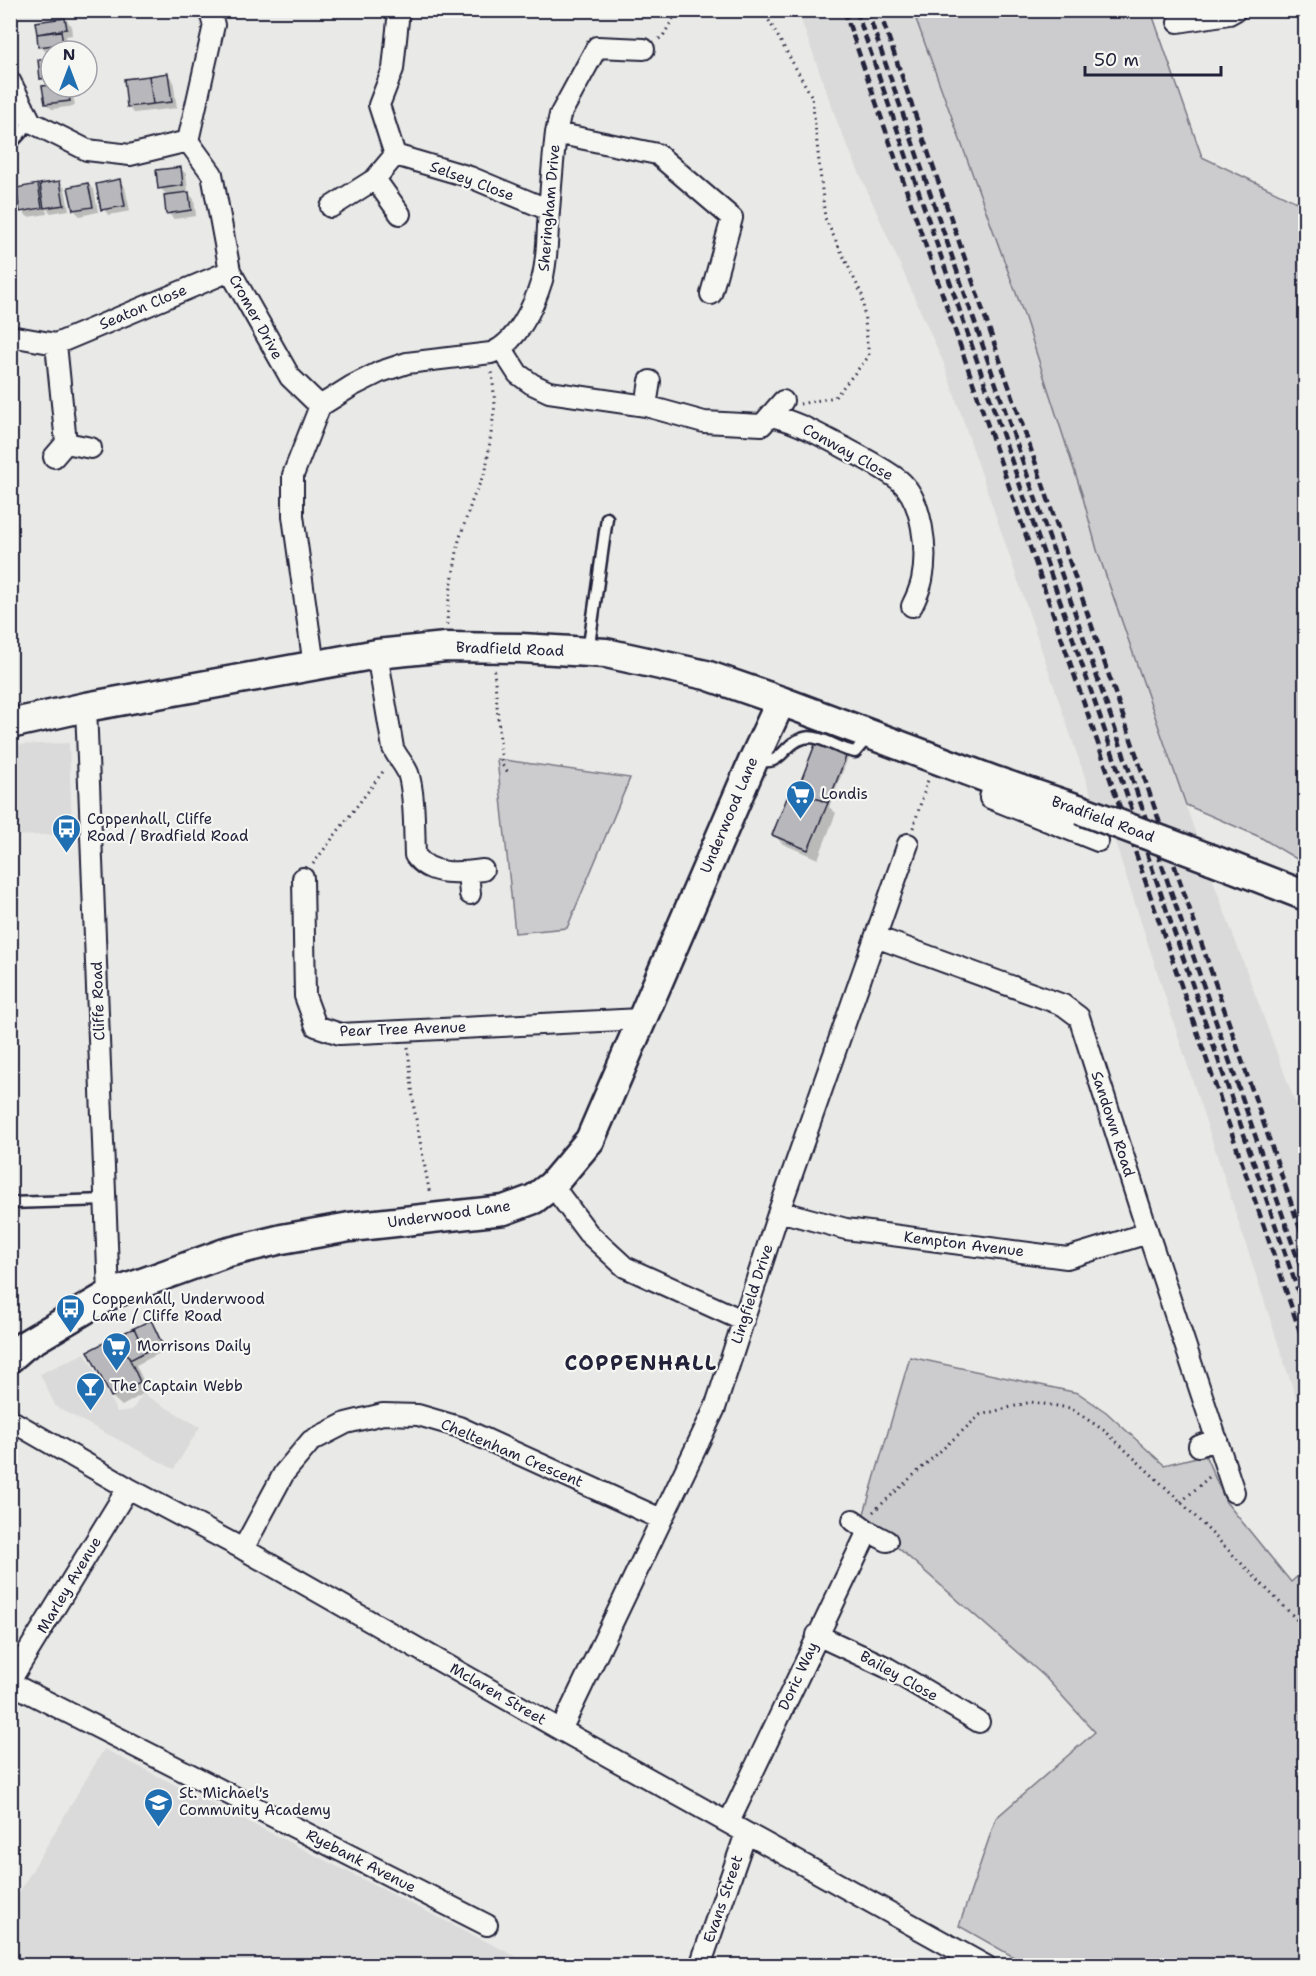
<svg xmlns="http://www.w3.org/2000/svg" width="1316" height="1976" viewBox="0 0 1316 1976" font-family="'Shantell Sans',sans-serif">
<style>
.built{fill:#dadada}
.green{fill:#ccccce;stroke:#777784;stroke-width:1.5}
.shadow{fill:#0003}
.building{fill:#b8b8bc;stroke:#22223b;stroke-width:1.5}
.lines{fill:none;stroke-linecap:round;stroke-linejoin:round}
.lane-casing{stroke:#22223b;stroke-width:15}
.street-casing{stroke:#22223b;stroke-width:24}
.secondary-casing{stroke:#22223b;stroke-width:33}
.path{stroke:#22223b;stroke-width:3;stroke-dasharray:1.5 4.5;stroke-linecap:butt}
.lane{stroke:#f6f6f2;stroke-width:10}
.street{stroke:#f6f6f2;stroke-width:20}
.secondary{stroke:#f6f6f2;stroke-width:28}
.rail{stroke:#22223b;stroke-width:4.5;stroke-dasharray:9 4.5;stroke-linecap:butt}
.secondary-bridge-casing{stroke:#22223b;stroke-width:33;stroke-linecap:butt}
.secondary-bridge{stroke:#f6f6f2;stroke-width:28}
.labels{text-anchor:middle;stroke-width:4.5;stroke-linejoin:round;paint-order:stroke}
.street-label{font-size:15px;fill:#22223b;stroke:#f6f6f2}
.poi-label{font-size:15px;fill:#22223b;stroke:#f6f6f2;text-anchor:start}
.district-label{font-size:21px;font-weight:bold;letter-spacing:1.5px;fill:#22223b;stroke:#f6f6f2}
</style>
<rect width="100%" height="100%" fill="#e9e9e7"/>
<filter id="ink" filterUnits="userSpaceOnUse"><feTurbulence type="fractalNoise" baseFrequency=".0167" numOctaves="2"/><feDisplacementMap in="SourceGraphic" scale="12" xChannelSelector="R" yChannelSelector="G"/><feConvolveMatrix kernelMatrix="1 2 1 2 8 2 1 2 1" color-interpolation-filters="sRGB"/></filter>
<g filter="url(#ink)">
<path class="built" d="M798 11H912L1024 315 1082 494 1097 550 1194 829 1305 1129V1426L1114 839 1090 792 944 364 839 127Z
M69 743 72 834 11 836V745Z
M85 1353 117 1412 132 1410 143 1394 200 1427 174 1469 56 1407 40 1374Z
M104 1749 533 1965H11V1906Z"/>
<path class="green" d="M913 11H1151L1202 157 1305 206V864L1260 837 1186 805 1097 550 1082 494 1024 315Z
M497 759 630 778 567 928 515 933Z
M910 1357 1078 1393 1106 1412 1164 1465 1205 1455 1226 1502 1291 1582 1305 1570V1965H1028L959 1926 996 1818 1095 1732 1044 1676 863 1517Z"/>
<path class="shadow" d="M65 19 71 25 72 35 66 36 68 49 46 52 40 46 37 23Z
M51 60V83L48 84 42 78Z
M167 74 173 80 177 108 134 113 128 107Z
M51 86 69 87 72 90 75 106 52 109 46 104Z
M180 168 186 174 188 191H186L194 199 196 216 174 219 168 213V196L160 188Z
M119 181 125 187 130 211 109 215 103 209Z
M59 182 65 188 69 210 51 213 46 208 47 214 28 217 22 211 37 186 43 191Z
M88 184 94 190 98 212 80 216 74 210Z
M846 755 848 758 829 807 836 813 818 859 783 844 774 835 799 793Z
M150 1322 156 1328 166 1350 136 1365 148 1391 122 1406 112 1397 90 1351Z"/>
<path class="building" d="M65 18 67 29 37 34 35 22Z
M61 31 63 44 38 47 37 34Z
M51 58V77L40 79 38 60Z
M168 73 172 102 153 104 149 76Z
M149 76 153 104 127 107 124 79Z
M51 85V87H67L70 101 45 104 42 86Z
M181 167 183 185 158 189 156 170Z
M120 179 125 206 101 210 96 184Z
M60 181 64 205 44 208 40 184Z
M88 183 93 207 73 210 68 187Z
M38 184 42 208 20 212 16 188Z
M189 192 191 210 166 214 164 195Z
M816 742 847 754 828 803 797 791Z
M791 788 828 803 808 850 772 835Z
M151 1320 162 1344 145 1352 134 1328Z
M134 1328 145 1352 130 1360 119 1335Z
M119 1335 140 1382 111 1397 88 1351Z"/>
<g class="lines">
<defs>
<path id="lane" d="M10 145 31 122
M588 652 607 518
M754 759C783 769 781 744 804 738 821 734 838 750 855 752L861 745 866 733
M10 1203 106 1200"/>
<path id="street" d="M209 10 214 25 188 141 212 174 230 271 290 377 320 406
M399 10 393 69 379 105 395 155 470 177 549 210
M1178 22 1229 14 1236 10
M10 81 31 122 87 150 130 155 188 141
M556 133 657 154 732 218 711 294
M375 179 400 214
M331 207 375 179 395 155
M10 336 56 344 230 271
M502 349 518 374 532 384 549 392 646 406 704 422 762 425 783 401
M646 406 650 381
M771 416C798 422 819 435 843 447 862 457 882 467 899 480 923 500 928 551 922 580 920 589 916 598 912 606
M66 443 91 448
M54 457 66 443 56 344
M377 654 393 748C397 757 404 764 408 773 415 794 414 832 415 855 430 877 461 873 483 870
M314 666 293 516V475L320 406 352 386 380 372 407 363 491 353C517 343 534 306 542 280 548 258 547 234 549 211 551 185 553 159 556 133L560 115 597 47 644 49
M86 707 109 1295
M995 781 990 798 1098 841
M468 872 470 894
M303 878 305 996 316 1026 340 1034 641 1019
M876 937 1063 1005 1079 1017 1148 1233 1234 1492
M552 1185 588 1233 625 1267 744 1321
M779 1211 846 1229 1067 1258 1148 1233
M10 1420 128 1488 243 1549 561 1730 986 1966
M1199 1446 1217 1439
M868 1531 887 1541
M243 1549 284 1473 311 1441 346 1423 383 1414 418 1415 459 1427 661 1519
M817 1635 886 1667 979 1722
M10 1681 128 1488
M10 1683 487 1925
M561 1730 715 1408 779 1211 908 844
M729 1822 868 1531 853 1520
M700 1966 746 1833"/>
<path id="secondary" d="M10 724 86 707 377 654 446 647 521 648 606 653 706 675 781 701 995 781 1081 810
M1211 859 1306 896
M10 1358 25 1345 109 1295 225 1253 282 1239 350 1227 504 1210 534 1199 552 1185 590 1140 754 759 781 701"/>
</defs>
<use href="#lane" class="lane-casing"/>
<use href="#street" class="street-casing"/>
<use href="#secondary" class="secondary-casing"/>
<path class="path" d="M763 10 812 97 825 218 862 295 869 356 835 397 800 404
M659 39 663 36 678 10
M447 625 448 605 459 540 473 498 486 470 495 405 492 371
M494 670 502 765 508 772
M913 828 928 780
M313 864 385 769
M408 1047 414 1108 430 1195
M1181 1502 1209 1477
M873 1512 980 1415 1031 1402 1070 1408 1105 1431 1181 1502 1306 1629"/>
<use href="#lane" class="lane"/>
<use href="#street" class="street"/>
<use href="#secondary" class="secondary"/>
<path class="rail" d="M844 10 1103 758 1306 1349
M856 10 1306 1314
M867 10 1306 1283
M879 10 1306 1246"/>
<defs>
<path id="secondary-bridge" d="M1081 810 1211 859"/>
</defs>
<use href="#secondary-bridge" class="secondary-bridge-casing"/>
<use href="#secondary-bridge" class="secondary-bridge"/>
</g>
</g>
<defs>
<symbol id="supermarket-pin" viewBox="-11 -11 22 30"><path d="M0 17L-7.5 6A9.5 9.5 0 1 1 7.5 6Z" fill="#1f6fb2" stroke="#f6f6f2"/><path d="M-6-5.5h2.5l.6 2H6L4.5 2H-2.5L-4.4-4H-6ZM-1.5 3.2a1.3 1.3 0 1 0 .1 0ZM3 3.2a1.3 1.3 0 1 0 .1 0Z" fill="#fff"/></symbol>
<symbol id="bus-pin" viewBox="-11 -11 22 30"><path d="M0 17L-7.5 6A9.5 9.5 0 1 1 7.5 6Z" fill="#1f6fb2" stroke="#f6f6f2"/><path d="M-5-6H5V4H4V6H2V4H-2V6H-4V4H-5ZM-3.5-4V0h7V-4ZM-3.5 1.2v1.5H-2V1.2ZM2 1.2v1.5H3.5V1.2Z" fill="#fff"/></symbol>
<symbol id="bar-pin" viewBox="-11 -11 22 30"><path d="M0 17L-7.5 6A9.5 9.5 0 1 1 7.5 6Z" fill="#1f6fb2" stroke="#f6f6f2"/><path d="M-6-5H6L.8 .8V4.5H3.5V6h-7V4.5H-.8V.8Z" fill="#fff"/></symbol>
<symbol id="school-pin" viewBox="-11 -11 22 30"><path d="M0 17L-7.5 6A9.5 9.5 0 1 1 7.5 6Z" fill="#1f6fb2" stroke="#f6f6f2"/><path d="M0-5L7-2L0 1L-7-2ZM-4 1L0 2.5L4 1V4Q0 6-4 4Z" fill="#fff"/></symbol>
</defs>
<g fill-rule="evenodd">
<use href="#supermarket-pin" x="784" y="778" width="33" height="45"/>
<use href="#bus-pin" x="50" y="812" width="33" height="45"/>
<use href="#bus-pin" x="54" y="1292" width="33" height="45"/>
<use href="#supermarket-pin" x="100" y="1330" width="33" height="45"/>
<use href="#bar-pin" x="74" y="1370" width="33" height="45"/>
<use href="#school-pin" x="142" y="1786" width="33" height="45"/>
</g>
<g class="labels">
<g class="street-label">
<text transform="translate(472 181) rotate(20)" y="5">Selsey Close</text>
<text transform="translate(549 208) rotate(-85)" y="5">Sheringham Drive</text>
<text transform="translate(143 307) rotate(-23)" y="5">Seaton Close</text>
<text transform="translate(256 317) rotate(61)" y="5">Cromer Drive</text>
<text transform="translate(848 452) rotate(29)" y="5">Conway Close</text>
<text transform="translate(510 649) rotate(2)" y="5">Bradfield Road</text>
<text transform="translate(729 815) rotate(-67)" y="5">Underwood Lane</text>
<text transform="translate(1103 819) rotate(20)" y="5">Bradfield Road</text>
<text transform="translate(98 1001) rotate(-92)" y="5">Cliffe Road</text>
<text transform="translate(403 1029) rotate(-2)" y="5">Pear Tree Avenue</text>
<text transform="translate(1113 1124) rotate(72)" y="5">Sandown Road</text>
<text transform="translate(449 1214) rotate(-8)" y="5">Underwood Lane</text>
<text transform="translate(964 1244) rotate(7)" y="5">Kempton Avenue</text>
<text transform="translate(752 1294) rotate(-72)" y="5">Lingfield Drive</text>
<text transform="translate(512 1453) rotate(23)" y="5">Cheltenham Crescent</text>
<text transform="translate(69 1585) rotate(-59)" y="5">Marley Avenue</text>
<text transform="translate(798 1676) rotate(-65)" y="5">Doric Way</text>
<text transform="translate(899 1676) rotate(29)" y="5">Bailey Close</text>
<text transform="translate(498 1694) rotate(30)" y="5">Mclaren Street</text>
<text transform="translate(361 1861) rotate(27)" y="5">Ryebank Avenue</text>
<text transform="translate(723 1899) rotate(-71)" y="5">Evans Street</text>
</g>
<g class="poi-label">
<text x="821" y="799">Londis</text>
<text x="87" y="824">Coppenhall, Cliffe<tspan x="87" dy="17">Road / Bradfield Road</tspan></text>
<text x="92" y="1304">Coppenhall, Underwood<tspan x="92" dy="17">Lane / Cliffe Road</tspan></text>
<text x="137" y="1351">Morrisons Daily</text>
<text x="111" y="1391">The Captain Webb</text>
<text x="179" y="1798">St. Michael's<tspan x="179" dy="17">Community Academy</tspan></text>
</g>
<g class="district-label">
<text x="641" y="1370">COPPENHALL</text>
</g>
</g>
<rect width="1316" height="1976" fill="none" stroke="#f6f6f2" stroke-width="36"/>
<rect x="18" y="18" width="1280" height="1940" fill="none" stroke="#22223b" stroke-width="2" filter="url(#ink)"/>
<g transform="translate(69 69)"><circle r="28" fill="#f6f6f2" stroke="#a1a1a9" stroke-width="1.5"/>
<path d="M0-4.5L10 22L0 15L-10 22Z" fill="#1f6fb2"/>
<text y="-9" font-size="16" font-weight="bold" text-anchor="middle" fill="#22223b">N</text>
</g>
<path d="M1085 66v9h136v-9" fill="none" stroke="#22223b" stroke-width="3"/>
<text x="1094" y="66" font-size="18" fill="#22223b" stroke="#f6f6f2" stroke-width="4.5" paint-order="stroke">50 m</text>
</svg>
